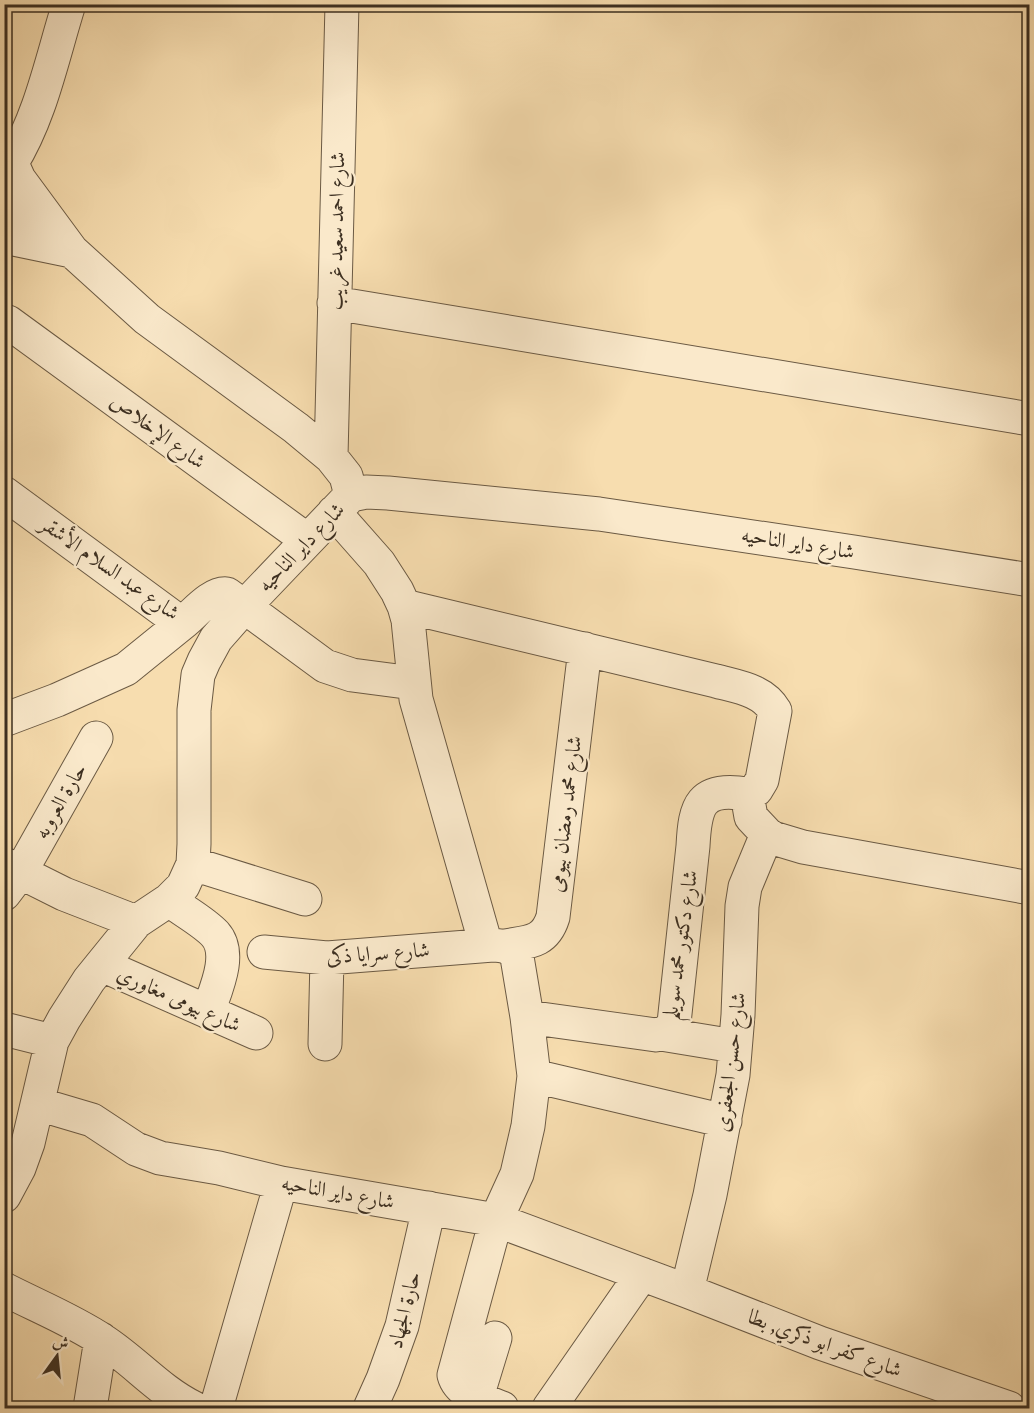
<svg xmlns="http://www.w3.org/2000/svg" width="1034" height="1413" viewBox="0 0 1034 1413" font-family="'Sorts Mill Goudy',Amiri,serif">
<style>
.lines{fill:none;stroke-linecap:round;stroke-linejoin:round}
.minor-casing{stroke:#6b5a44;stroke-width:35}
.minor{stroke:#fae9cb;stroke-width:33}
.labels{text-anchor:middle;stroke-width:4.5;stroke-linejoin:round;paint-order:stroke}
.street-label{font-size:21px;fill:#3c2f21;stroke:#fae9cb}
</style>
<rect width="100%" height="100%" fill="#f7ddaf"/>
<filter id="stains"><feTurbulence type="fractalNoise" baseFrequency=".00333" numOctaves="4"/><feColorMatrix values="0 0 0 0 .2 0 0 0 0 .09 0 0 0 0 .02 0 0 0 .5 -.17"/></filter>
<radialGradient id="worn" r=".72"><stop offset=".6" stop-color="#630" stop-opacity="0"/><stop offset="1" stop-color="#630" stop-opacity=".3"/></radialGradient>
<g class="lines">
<defs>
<path id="minor" d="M4 146 19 179 72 251 147 319 296 428 331 457 346 476 351 495
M11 164C41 116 52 58 69 4
M4 205 44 213
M4 237 72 251
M334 303 1030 419
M8 322 307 540
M331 457 342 4
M4 493 174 618 184 622C195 613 212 592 227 594L325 666 352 675 413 683
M334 512 379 563 397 591 404 606 408 620 416 699 486 945
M404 606 716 681C738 687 763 690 775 711L762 780 756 790 747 794 751 817 767 834 773 838 803 847 1030 888
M4 720 57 700 126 669 184 622
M4 864 64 894 136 922
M193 864 305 899
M4 894 20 873 96 738
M169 900C182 910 204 922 215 934 233 954 215 991 208 1012
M505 946C528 942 545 943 553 917L585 649
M264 952 327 958 493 945C505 946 510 946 517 957L527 1017 534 1076 528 1126 517 1174 496 1220 454 1375C459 1394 485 1401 502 1408
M102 965 256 1033
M527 1017 656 1035C664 1034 669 1031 674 1023L693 846C695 806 700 786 747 794
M4 1029 52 1041
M661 1034 734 1046
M325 1044 327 958
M534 1076 725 1121
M38 1104 92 1120 136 1149 160 1158 219 1168 281 1183 496 1220 687 1291 820 1343 1009 1408
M4 1196 19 1168 28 1143 52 1041 64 1019 89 980 136 922 169 900 183 886 193 864 194 844V710L198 675 204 661 216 639 245 606 351 495 366 492 388 493 599 514 854 552 1030 580
M4 1289C37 1306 72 1320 102 1340 136 1362 158 1390 194 1408
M687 1291 710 1195 733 1075 738 1015 742 906 745 887 767 834
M477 1397 495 1338
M90 1408 101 1339
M216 1408 281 1183
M370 1408 383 1379 402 1326 429 1208
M549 1408 642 1274"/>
</defs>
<use href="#minor" class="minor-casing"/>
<use href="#minor" class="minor"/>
</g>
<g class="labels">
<g class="street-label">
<text transform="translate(336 231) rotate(-89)" y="7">شارع احمد سعيد غريب</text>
<text transform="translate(158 431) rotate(36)" y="7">شارع الإخلاص</text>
<text transform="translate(798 543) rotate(9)" y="7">شارع داير الناحيه</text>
<text transform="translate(301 547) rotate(-46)" y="7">شارع داير الناحيه</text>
<text transform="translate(110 568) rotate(35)" y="7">شارع عبد السلام الأشقر</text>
<text transform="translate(60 801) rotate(-60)" y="7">حارة العروبه</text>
<text transform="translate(565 814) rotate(-83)" y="7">شارع محمد رمضان بيومى</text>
<text transform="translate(680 945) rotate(-82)" y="7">شارع دكتور محمد سويلم</text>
<text transform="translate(378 953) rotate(-4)" y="7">شارع سرايا ذكى</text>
<text transform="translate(179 999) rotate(24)" y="7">شارع بيومى مغاوري</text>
<text transform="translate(730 1062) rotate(-83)" y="7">شارع حسن الجعفرى</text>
<text transform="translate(338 1192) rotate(10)" y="7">شارع داير الناحيه</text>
<text transform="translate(404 1310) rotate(-76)" y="7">حارة الجهاد</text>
<text transform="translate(825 1343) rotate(20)" y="7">شارع كفر ابو ذكري, بطا</text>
</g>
</g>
<rect width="1034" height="1413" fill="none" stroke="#f7ddaf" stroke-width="24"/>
<rect x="6" y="6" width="1022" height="1401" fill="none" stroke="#3c2f21" stroke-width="3"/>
<rect x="12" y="12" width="1010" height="1389" fill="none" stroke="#3c2f21" stroke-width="1.5"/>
<g transform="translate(57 1356) rotate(15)" stroke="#fae9cb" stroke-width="4.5" paint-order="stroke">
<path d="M0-4.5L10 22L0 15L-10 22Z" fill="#3c2f21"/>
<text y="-9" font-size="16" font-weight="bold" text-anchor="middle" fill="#3c2f21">ش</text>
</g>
<rect width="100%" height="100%" filter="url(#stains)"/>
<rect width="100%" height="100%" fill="url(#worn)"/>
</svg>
